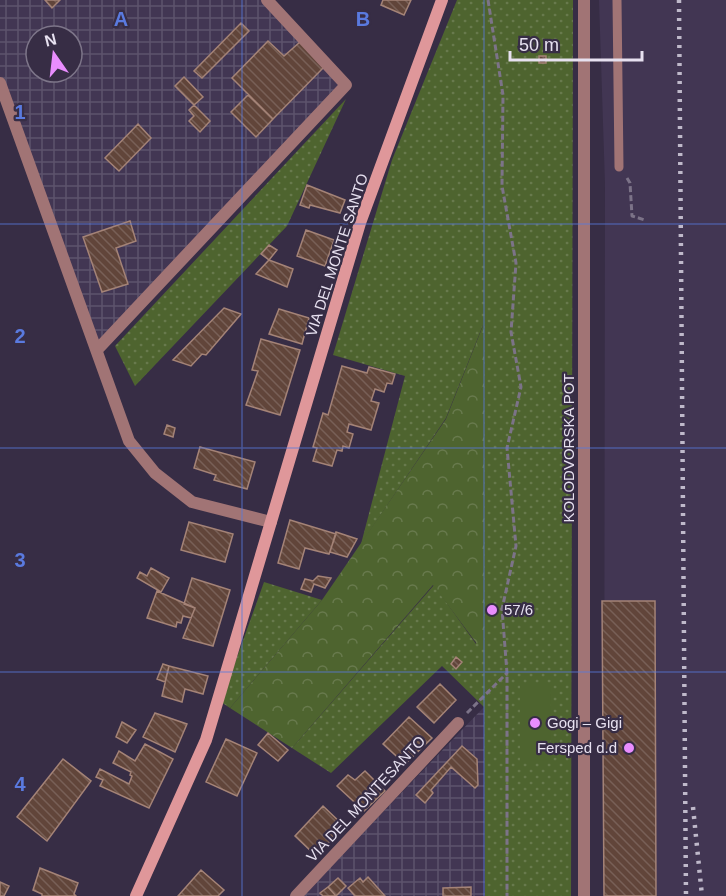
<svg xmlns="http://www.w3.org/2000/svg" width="726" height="896" viewBox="0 0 726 896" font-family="Helvetica,sans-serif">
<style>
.built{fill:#423653}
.industrial{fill:url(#industrial-grid);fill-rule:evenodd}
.grass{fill:url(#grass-dots)}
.forest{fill:url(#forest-crowns)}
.pitch{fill:#4e642f}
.building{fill:url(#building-back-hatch);stroke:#a48377;stroke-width:1.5}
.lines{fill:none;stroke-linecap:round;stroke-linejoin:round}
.path{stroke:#7c7388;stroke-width:3;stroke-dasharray:6 3;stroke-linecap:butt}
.service{stroke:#a17475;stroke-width:9}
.minor{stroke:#a17475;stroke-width:12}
.secondary{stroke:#df979a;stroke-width:12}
.rail{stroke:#bfb9ca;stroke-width:4.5;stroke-dasharray:3 6;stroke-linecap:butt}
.grid{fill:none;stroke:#5a7adf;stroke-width:1.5;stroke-opacity:0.55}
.poi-dot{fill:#e98dfe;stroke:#372d45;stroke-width:2}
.labels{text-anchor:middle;stroke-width:4.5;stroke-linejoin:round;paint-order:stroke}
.street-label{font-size:15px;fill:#e7e1f0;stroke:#372d45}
.poi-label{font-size:15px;fill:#e7e1f0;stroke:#372d45;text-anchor:start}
.grid-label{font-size:20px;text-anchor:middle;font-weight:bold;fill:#5a7adf;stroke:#372d45;stroke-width:4.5;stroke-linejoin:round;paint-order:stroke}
</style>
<defs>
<pattern id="industrial-grid" width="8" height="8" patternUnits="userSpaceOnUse" patternTransform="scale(1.5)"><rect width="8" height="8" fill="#423653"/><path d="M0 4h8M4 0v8" fill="none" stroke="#5d536c"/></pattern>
<pattern id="grass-dots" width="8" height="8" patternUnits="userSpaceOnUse" patternTransform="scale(1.5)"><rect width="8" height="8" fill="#4e642f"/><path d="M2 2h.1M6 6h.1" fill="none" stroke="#687a4d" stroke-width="1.8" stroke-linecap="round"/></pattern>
<pattern id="forest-crowns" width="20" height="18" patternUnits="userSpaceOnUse" patternTransform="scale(1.5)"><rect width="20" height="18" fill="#4e642f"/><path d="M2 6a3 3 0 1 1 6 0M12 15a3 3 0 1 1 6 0" fill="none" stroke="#687a4d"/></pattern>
<pattern id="building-back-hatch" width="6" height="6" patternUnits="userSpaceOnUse" patternTransform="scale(1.5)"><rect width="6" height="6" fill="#61453a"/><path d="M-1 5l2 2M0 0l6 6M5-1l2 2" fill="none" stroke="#786057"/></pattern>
</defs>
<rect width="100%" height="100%" fill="#372d45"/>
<path class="built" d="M599 0H726V896H604L605 184Z"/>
<path class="industrial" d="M0 0H267L346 85 97 350 0 83ZM36 36H72V72H36Z
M484 707 485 896H302Z"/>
<path class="grass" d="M457 0H573L571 896H485L484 707 442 666 331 773 292 748 434 585 476 644 483 325 446 418 361 544 405 376 333 355 392 160Z
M346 99 287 226 135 386 115 346Z
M264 582 322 600 230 708 221 702Z"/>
<path class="forest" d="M484 323V645L477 644 433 585 292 748 230 708 322 600 446 419Z"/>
<path class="pitch" d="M520 685H551L550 761H520Z"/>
<path class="building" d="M45 0H60L52 8Z
M383 0H411L404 15 381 5Z
M241 23 249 31 202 78 194 71Z
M268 41 284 56 300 42 324 67 273 119 232 78Z
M539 56H546V63H539Z
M184 77 203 97 194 105 175 86Z
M248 95 273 119 256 137 231 112Z
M194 105 210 121 200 132 189 121 194 116 189 110Z
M138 124 151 138 119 171 105 158Z
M307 185 345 200 340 213 310 205 309 208 300 205Z
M130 221 136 241 116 248 128 284 102 292 83 237Z
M306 230 334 240 325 266 297 256Z
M269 245 277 250 269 260 261 254Z
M269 260 293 269 287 287 256 274Z
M224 308 241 314 206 355 202 354 191 366 173 360Z
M279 309 309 318 302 344 269 334Z
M261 339 300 350 280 415 246 405 258 371 252 370Z
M342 366 367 373 369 367 395 374 392 384 387 383 384 392 375 389 371 401 379 403 371 430 349 424 347 432 353 434 349 448 343 446 342 451 337 450 332 466 313 461 317 448 313 447 323 413 328 415Z
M167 425 175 428 173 437 164 434Z
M200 447 255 462 247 489 214 480 216 475 194 468Z
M290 520 336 534 329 554 305 548 299 569 278 563Z
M189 522 233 534 225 562 181 550Z
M336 532 357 539 347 557 330 552Z
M151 568 169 578 161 592 137 578 140 572 147 576Z
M318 576 331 578 325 588 314 584 311 592 301 589 305 579 313 581Z
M192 578 230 590 213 646 183 638 195 608 184 604Z
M157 591 195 608 191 618 183 616 181 623 177 622 176 627 147 618Z
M602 601H655L656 896H604Z
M456 657 462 662 456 669 451 664Z
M163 664 169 666 165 682 157 679Z
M169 666 208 676 203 694 185 689 182 702 162 696Z
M440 684 456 700 434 723 417 707Z
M155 713 187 724 175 752 143 737Z
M409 717 432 738 405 764 383 744Z
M122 722 136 730 127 743 116 737Z
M268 733 288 750 278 761 258 745Z
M226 739 257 753 237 796 206 782Z
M145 744 173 759 149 808 100 786 103 780 96 777 100 769 129 784 132 776 130 775 131 772 113 763 119 751 135 761Z
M462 746 477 759 478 785 475 788 451 767 431 790 433 793 425 803 416 795Z
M63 759 91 781 47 841 17 817Z
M365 771 385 791 364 811 337 786 348 775 355 780Z
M323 806 344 826 316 856 295 836Z
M40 868 78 883 74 894 76 896H42V894L33 890Z
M201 870 224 890 218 896H178Z
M368 877 385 896H355L348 888 360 878 363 882Z
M338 878 346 886 336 896 328 887Z
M0 882 9 886 4 896H0Z
M328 887 336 896H323L320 893Z
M471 887V896H443V888Z"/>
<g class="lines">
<path class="path" d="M488 0 503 95 502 186 516 263 511 332 521 387 507 448 516 546 502 609 507 673V896
M627 178 630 183 632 216 645 220
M467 713 507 673"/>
<path class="service" d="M617 0 619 167"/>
<path class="minor" d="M0 83 129 441 155 473 192 502 271 522
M97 350 346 85 267 0
M296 896 458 723
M584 896V0"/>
<path class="secondary" d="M136 896 206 740 360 223 442 0"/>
<path class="rail" d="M679 0 686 896
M693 807 702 896"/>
</g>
<path class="grid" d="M242 0V896M484 0V896M0 224H726M0 448H726M0 672H726"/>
<g class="poi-dot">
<circle cx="492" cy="610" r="6"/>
<circle cx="535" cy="723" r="6"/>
<circle cx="629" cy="748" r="6"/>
</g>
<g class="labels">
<g class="street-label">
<text transform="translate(337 255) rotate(-72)" y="5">VIA DEL MONTE SANTO</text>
<text transform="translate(569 448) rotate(-90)" y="5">KOLODVORSKA POT</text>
<text transform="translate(366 799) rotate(-47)" y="5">VIA DEL MONTESANTO</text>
</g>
<g class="poi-label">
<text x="504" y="615">57/6</text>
<text x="547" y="728">Gogi – Gigi</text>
<text x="617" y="753" text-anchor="end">Fersped d.d</text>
</g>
</g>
<g class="grid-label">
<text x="121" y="26">A</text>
<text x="363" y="26">B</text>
<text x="20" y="119">1</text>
<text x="20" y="343">2</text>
<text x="20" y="567">3</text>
<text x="20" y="791">4</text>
</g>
<g transform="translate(54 54) rotate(346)"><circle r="28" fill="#372d45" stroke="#7d7589" stroke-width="1.5"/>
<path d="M0-4.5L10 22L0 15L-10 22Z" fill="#e98dfe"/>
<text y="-9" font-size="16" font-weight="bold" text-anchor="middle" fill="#e7e1f0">N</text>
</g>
<path d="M510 51v9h132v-9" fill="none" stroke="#e7e1f0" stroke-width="3"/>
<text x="519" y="51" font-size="18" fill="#e7e1f0" stroke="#372d45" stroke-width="4.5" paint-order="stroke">50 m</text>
</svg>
